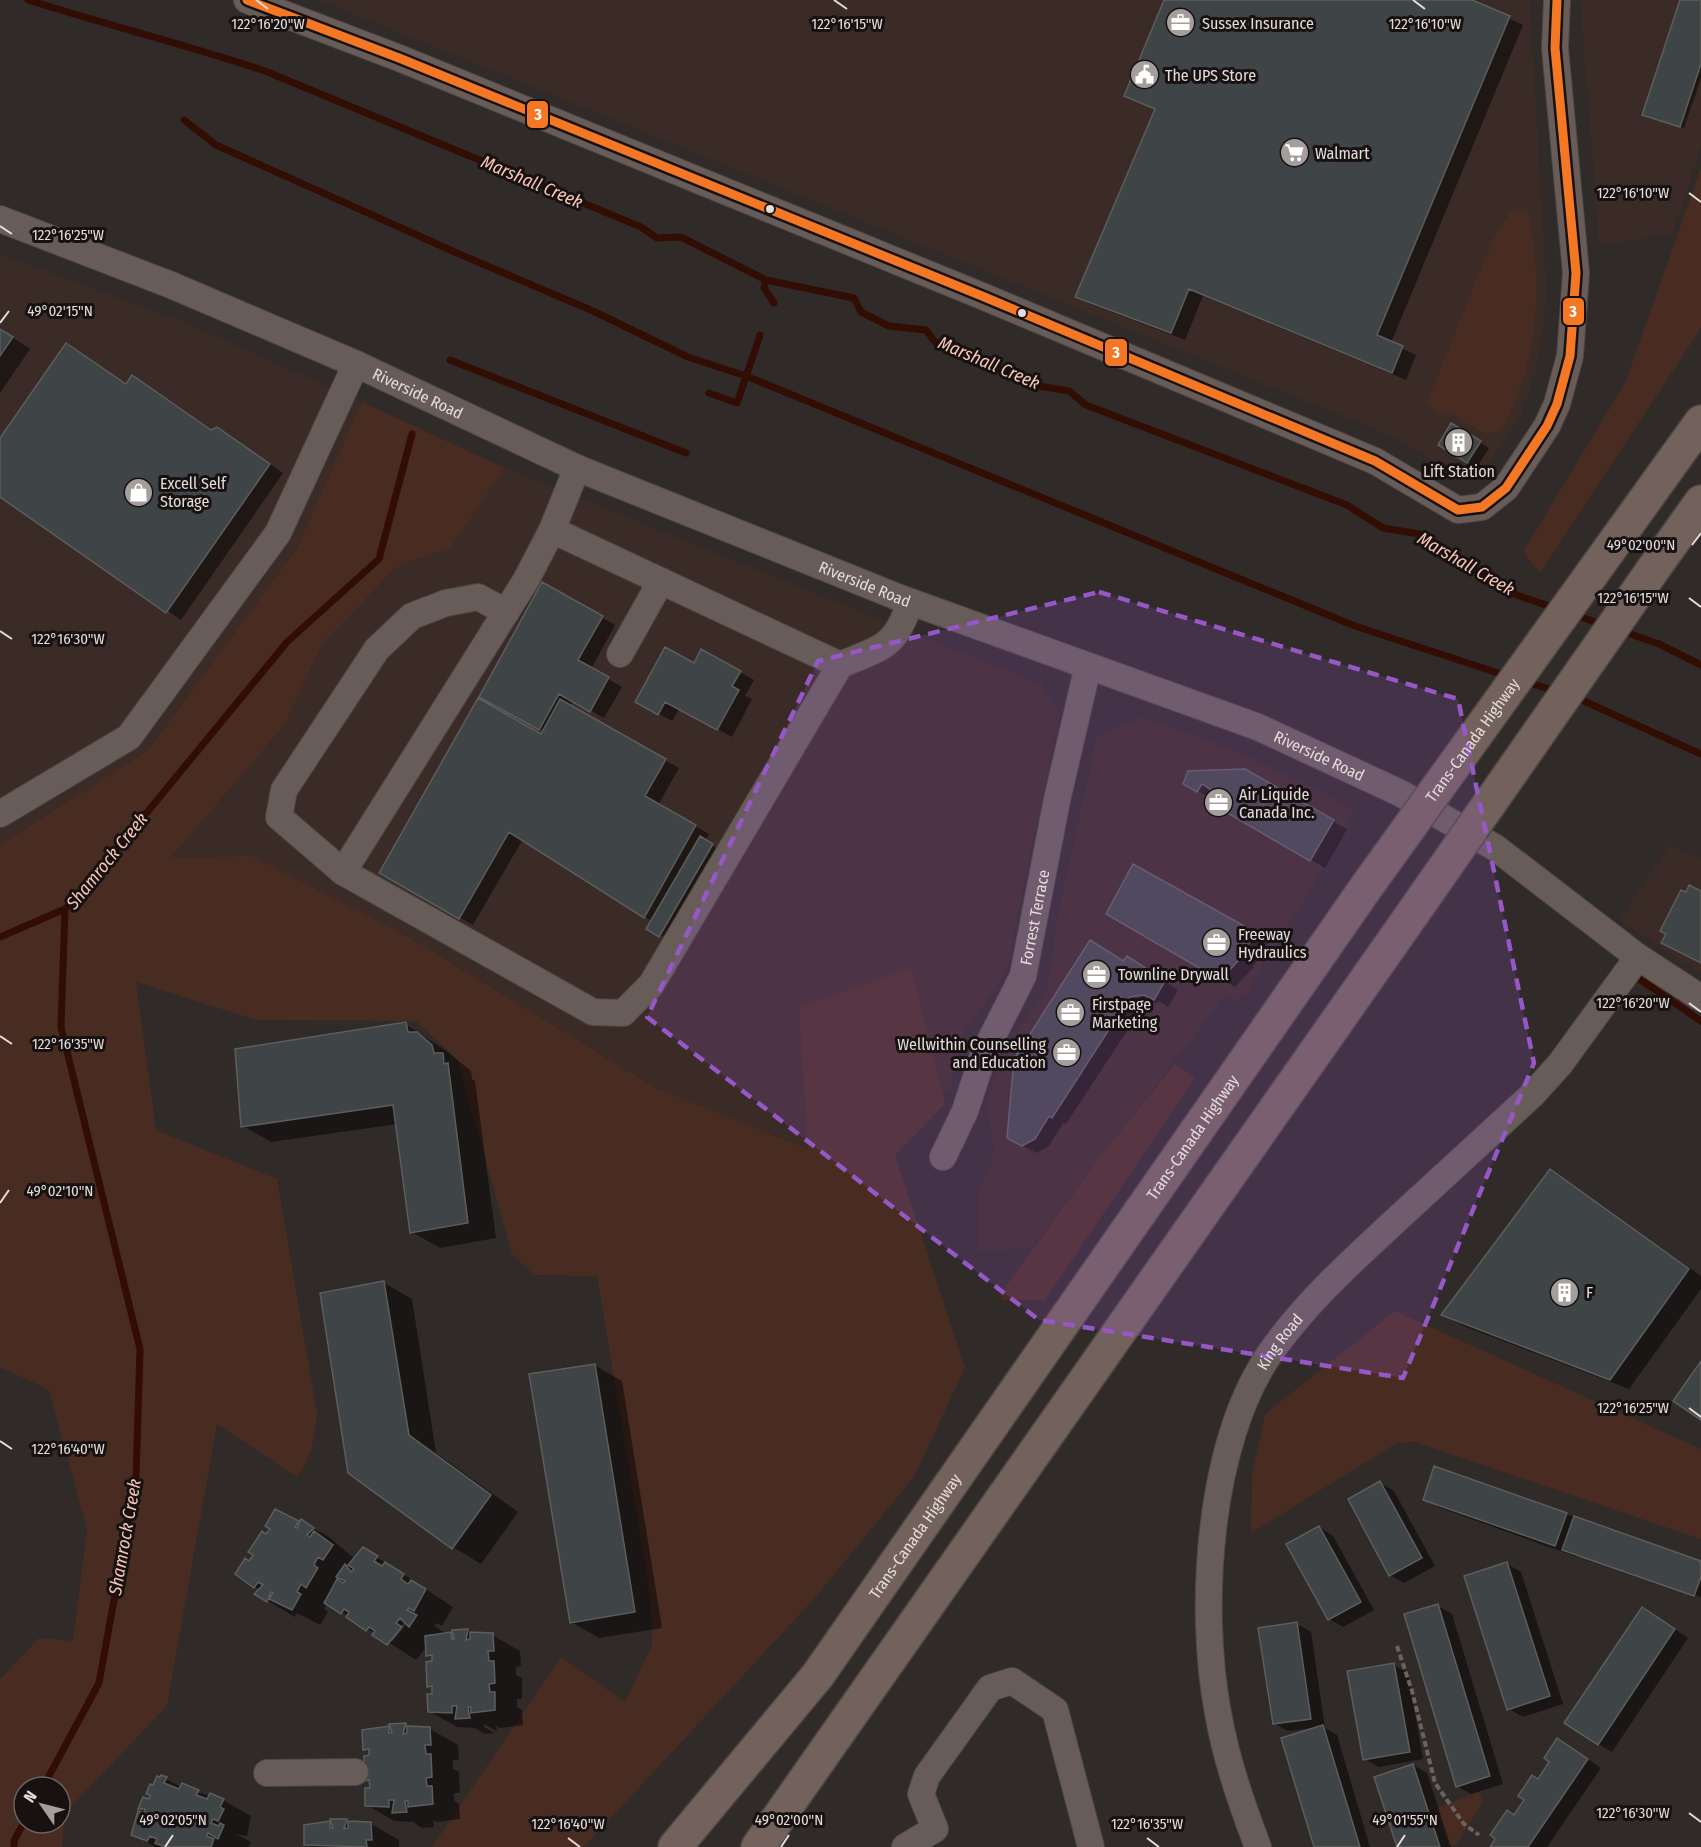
<svg xmlns="http://www.w3.org/2000/svg" width="1701" height="1847" viewBox="0 0 1701 1847" font-family="'Fira Sans Condensed',sans-serif">
<style>
.built{fill:#3a2b26}
.green{fill:#482c22;fill-rule:evenodd}
.shadow{fill:#0007;fill-rule:evenodd}
.lines{fill:none;stroke-linecap:round;stroke-linejoin:round}
.stream{stroke:#320d04;stroke-width:7}
.building{fill:#3f4546;stroke:#5d5d5d;stroke-width:1.5}
.minor-casing{stroke:#4c4745;stroke-width:28}
.highway-casing{stroke:#4c4745;stroke-width:36}
.path{stroke:#6c6360;stroke-width:4;stroke-dasharray:6 3;stroke-linecap:butt}
.minor{stroke:#685c58;stroke-width:26}
.highway{stroke:#73615c;stroke-width:33}
.highway-bridge-casing{stroke:#4c4745;stroke-width:36;stroke-linecap:butt}
.highway-bridge{stroke:#73615c;stroke-width:33}
.bus-1-casing{stroke:#171211;stroke-width:14}
.bus-1{stroke:#f47726;stroke-width:9}
.marked{fill:#9558c6;fill-opacity:0.2;stroke:#9558c6;stroke-width:4.5;stroke-dasharray:12 8;stroke-linejoin:round}
.ticks{fill:none;stroke:#e3dcda;stroke-width:2}
.bus-dot{fill:#e3dcda;stroke:#171211;stroke-width:2}
.labels{text-anchor:middle;stroke-width:6;stroke-linejoin:round;paint-order:stroke}
.poi-label{font-size:16px;fill:#e3dcda;stroke:#171211;text-anchor:start}
.street-label{font-size:16px;fill:#e3dcda;stroke:#171211}
.water-label{font-size:18px;font-style:italic;fill:#f7c6b6;stroke:#171211}
.ticks-label{font-size:15px;text-anchor:middle;fill:#e3dcda;stroke:#171211;stroke-width:6;stroke-linejoin:round;paint-order:stroke}
.line-badge{stroke:#171211;stroke-width:2}
.badge-label{font-size:16px;text-anchor:middle;font-weight:bold;fill:#fff}
</style>
<rect width="100%" height="100%" fill="#302a28"/>
<path class="built" d="M319 0H1530L1546 281 1545 318 1535 374 1520 417 1491 460 1475 475 1458 478 1399 439Z
M1580 0H1701V148L1673 234 1599 245Z
M0 254 184 322 362 402 296 550 148 750 0 845Z
M505 468 1043 685 1060 714 1005 974 963 1034 950 1090 809 1149 656 1088 412 939 252 857 169 858 284 726 323 643 397 567 451 547Z
M1142 717 1249 756 1326 794 1354 811 1299 911 1274 942 1250 989 1234 1001 1225 995 1030 1249 977 1250 978 1188 989 1172 994 1149 987 1105 999 1058 1048 987 1059 910 1097 737Z
M1670 844 1701 859V973L1619 920Z"/>
<path class="green" d="M1701 168V328L1540 573 1523 552 1625 383Z
M1511 211H1528C1543 284 1539 364 1501 430L1486 434 1451 414 1436 411 1426 404 1493 239Z
M362 402 505 468 451 547 397 567 323 643 284 726 170 858 252 856 412 939 656 1088 808 1149 799 1008 911 968 945 1104 895 1155 965 1368 914 1477 814 1599 584 1847H432L561 1657 625 1702 652 1645 651 1602 597 1276 534 1275 512 1254 457 1059 416 1021 256 1020 136 982 156 1130 277 1179 317 1413C315 1437 312 1458 297 1477L217 1424 167 1706 65 1813 62 1847H0V1679L39 1638 73 1641 87 1529 49 1390 0 1367V845L148 750 296 550ZM24 1787H60V1823H24Z
M1175 1064 1195 1078 1045 1300H1002L1000 1294 1106 1149Z
M1395 1311 1701 1449V1539L1415 1442 1397 1443 1251 1533 1252 1475 1265 1414Z
M1479 1792 1483 1802 1456 1845H1448L1437 1808Z"/>
<path class="shadow" d="M1165 0H1468L1523 25 1391 343 1416 355 1406 380 1203 296 1185 340 1090 304 1077 296 1156 110 1126 95Z
M1682 0H1701V78L1684 128 1648 116Z
M0 329 30 349 0 393Z
M67 345 127 385 212 431 231 437 283 473 181 620 0 495V441Z
M1452 425 1489 448 1477 467 1440 444Z
M543 584 615 625 591 669 622 687 604 718 573 701 570 707 679 768 658 805 709 834 705 841 726 854 674 943 648 928 652 921 523 839 473 925 381 872 542 736 544 731 481 696Z
M702 651 754 680 745 696 752 699 732 737 680 708 672 721 637 702 695 665Z
M1245 771 1347 829 1325 868 1207 800 1209 797 1185 783Z
M1134 866 1268 942 1253 968 1235 987 1108 913Z
M1124 962 1141 966 1178 990 1168 1007 1160 1002 1144 1005 1066 1124 1063 1123 1049 1146 1037 1153 1023 1146Z
M405 1024 445 1050 471 1071 472 1079 475 1081 496 1238 440 1248 412 1232 397 1124 271 1142 243 1126Z
M1550 1171 1701 1276V1289L1629 1389 1461 1325 1443 1314Z
M384 1283 412 1299 436 1453 518 1512 481 1564 453 1547 350 1472Z
M594 1365 622 1381 662 1628 599 1638 571 1622Z
M1380 1483 1394 1491 1435 1566 1404 1583 1390 1575Z
M1424 1499 1566 1514 1701 1563V1597L1577 1553V1557L1438 1507Z
M287 1514 329 1537 355 1559 363 1548 453 1607 442 1626 437 1623 434 1626 444 1632 442 1635 468 1631 492 1635 520 1651 521 1666 516 1667V1675L522 1678V1699H517V1707L522 1710 523 1725 500 1728 496 1726 497 1731 484 1724V1727L494 1733 485 1734 475 1728 457 1727 429 1711 434 1689 428 1686 433 1663V1658L428 1655 427 1646 416 1660 328 1603 324 1609 328 1612 320 1625 297 1613 295 1617 256 1594 260 1590 255 1587 250 1563 267 1536ZM406 1620 408 1622 393 1641H389Z
M1319 1527 1333 1536 1374 1610 1343 1627 1329 1619Z
M1577 1557 1701 1600 1578 1557Z
M1507 1564 1521 1572 1563 1704 1523 1717 1509 1709Z
M1438 1606 1452 1614 1503 1784 1471 1794 1457 1786Z
M1657 1617 1688 1638 1612 1752 1598 1744Z
M1297 1624 1311 1632 1325 1728 1337 1735 1370 1847H1315L1313 1728 1288 1731 1274 1723Z
M1394 1665 1408 1673 1423 1759 1379 1767 1365 1759Z
M389 1726 430 1729 458 1745 459 1760H453V1769L459 1772 460 1793H454V1801L459 1804 460 1819 437 1822 433 1820 434 1827 422 1828 413 1822 394 1821 367 1805 371 1783 365 1780 371 1757 370 1752 365 1749 375 1728Z
M1572 1748 1601 1768 1547 1847H1492L1538 1781Z
M1413 1765 1427 1773 1451 1847H1398Z
M166 1779 181 1787 223 1800 251 1816 247 1836 236 1834 251 1842 249 1847H155L132 1834 146 1812 140 1808 150 1801 154 1787Z
M346 1820 371 1824 399 1840V1847H311L306 1844 305 1826Z"/>
<g class="lines">
<path class="stream" d="M28 0C107 25 187 45 265 71L641 227 657 238 681 237 766 280 854 298 861 312 889 326 926 330 935 342 1039 386 1069 391 1086 405 1347 505 1383 528 1420 534 1508 592 1557 609
M184 120 216 145 457 253 593 311 688 357 746 376 1355 626 1507 676
M766 280 764 288 774 303
M450 360 686 453
M709 393 737 403 760 335
M1573 614 1603 625
M1622 631 1659 644 1701 665
M1526 682 1556 691
M1575 697 1701 754
M0 937 65 909 75 900 287 642 379 559 412 434
M1638 978 1701 1021
M43 1787 99 1683 136 1478 140 1349 61 1027 65 909
M14 1847V1841L24 1822"/>
</g>
<path class="building" d="M1164 0H1472L1510 16 1377 335 1403 346 1392 373 1189 289 1171 333 1075 297 1155 109 1124 96Z
M1680 0H1701V64L1680 127 1642 115Z
M0 329 13 337 0 356Z
M66 343 126 384 132 375 211 430 217 427 270 464 166 613 0 497V438Z
M1451 423 1481 441 1467 463 1438 445Z
M542 582 603 616 578 660 609 677 590 712 559 694 539 730 479 697Z
M665 647 694 663 701 649 741 671 732 686 739 690 717 730 665 702 658 715 635 702Z
M478 698 541 734 560 699 666 759 645 796 696 825 644 918 509 832 459 919 379 873Z
M1245 769 1334 820 1310 861 1205 800 1211 790 1202 784 1197 792 1183 784 1188 771Z
M700 836 713 844 659 937 646 929Z
M1133 864 1255 932 1239 960 1220 980 1106 914Z
M1689 885 1701 891V963L1661 943 1666 934 1660 931 1681 890 1686 892Z
M1090 940 1123 961 1127 956 1165 981 1154 1000 1144 995 1130 997 1052 1118 1049 1116 1035 1139 1022 1146 1007 1138 1014 1059Z
M406 1022 408 1032H417L432 1045 434 1053H443L444 1064 448 1063 468 1223 410 1233 393 1105 241 1127 235 1049Z
M1550 1169 1689 1269 1610 1380 1441 1315Z
M384 1281 409 1435 491 1495 452 1549 348 1473 320 1293Z
M1701 1361V1420L1673 1401Z
M595 1364 635 1612 570 1623 529 1374Z
M1434 1466 1567 1513 1555 1546 1423 1500Z
M1380 1481 1422 1558 1389 1576 1348 1499Z
M275 1509 299 1521 295 1527 297 1528 301 1519 314 1528 307 1535 310 1537 314 1531 333 1545 323 1560 318 1557 314 1565 318 1568 306 1588 301 1584 297 1592 301 1594 292 1610 269 1599 273 1593 271 1592 267 1602 254 1594 263 1585 258 1582 254 1588 235 1574 245 1558 249 1561 253 1555 248 1552 262 1531 266 1534 270 1529 265 1526Z
M1574 1516 1701 1561V1577L1694 1596 1562 1550Z
M1319 1526 1361 1602 1328 1620 1286 1544Z
M363 1547 378 1556 374 1561 382 1566 385 1562 404 1574 401 1579 408 1584 411 1580 426 1589 414 1611 409 1608 407 1610 417 1615 409 1627 400 1618 396 1623 402 1627 387 1645 372 1635 375 1631 369 1627 366 1631 346 1617 349 1612 344 1609 341 1614 324 1603 337 1579 343 1583 345 1581 336 1577 345 1564 351 1572 354 1569 348 1565Z
M1507 1562 1550 1696 1507 1710 1464 1576Z
M1438 1604 1490 1776 1456 1787 1404 1614Z
M1642 1607 1675 1629 1598 1745 1564 1723Z
M1297 1622 1311 1719 1273 1724 1258 1628Z
M468 1629 466 1640 470 1639V1632L493 1633 494 1651H488L489 1661H494L495 1683 489 1684 490 1692H495V1710L471 1713V1707H468L470 1718 455 1719 457 1706H452V1713L428 1712 427 1694H432V1686L427 1687 426 1662 432 1661V1655L426 1656 425 1636 451 1632 452 1639H454L452 1630Z
M1394 1663 1410 1752 1363 1760 1347 1671Z
M406 1723 403 1734 407 1733V1726L430 1727 431 1745H425L426 1754H431L432 1777 426 1778 427 1786H432L433 1804 408 1807V1801H405L407 1812 392 1813 394 1800H389V1807L365 1806V1788H370L369 1780 364 1781V1756L369 1755V1749L363 1750 362 1730 389 1726V1733H392L389 1724Z
M1323 1725 1360 1847H1314L1281 1738Z
M1557 1738 1588 1759 1528 1847H1490L1495 1839 1490 1835 1507 1810 1514 1815 1524 1800 1518 1796 1532 1775 1538 1779 1549 1762 1544 1758Z
M1413 1764 1440 1847H1397L1374 1777Z
M161 1775 167 1777 164 1783 179 1789 182 1783 199 1790 196 1795 207 1799 210 1793 224 1799 220 1807 224 1809 218 1821 213 1819 211 1823 219 1826 220 1823 224 1825 218 1839 208 1833 207 1836 214 1839 211 1847H165L155 1843 157 1839 150 1836 147 1841 131 1835 138 1811 144 1813 145 1809H138L143 1797 149 1799 150 1795 146 1794 150 1784 153 1785 157 1776 160 1777Z
M330 1819H347L344 1829 348 1828V1821L371 1822 372 1840H366L367 1847 304 1845V1825L330 1821V1828H333Z"/>
<g class="lines">
<defs>
<g id="minor">
<path d="M247 0 399 58 982 296 1375 461 1458 510 1482 507 1506 488 1547 426 1557 404 1570 356 1576 273 1555 48 1557 0"/>
<path id="s1" d="M0 219 171 285 356 364 577 468 900 598 1258 727 1400 793 1496 848 1638 957 1701 998"/>
<path d="M577 468 552 530 526 580 343 872 593 1012 623 1013 651 985 840 665C881 647 895 649 910 602"/>
<path d="M552 530 840 665"/>
<path d="M620 654 661 581"/>
<path d="M0 814 129 737 278 533 356 364"/>
<path d="M343 872 279 817 284 790 377 649 412 616 446 603 478 597 506 612"/>
<path id="s2" d="M943 1157 965 1111 984 1053 1023 976 1057 800 1088 666"/>
<path d="M267 1773 355 1772"/>
<path d="M905 1847 935 1829 921 1794 927 1776 990 1688 1012 1681 1055 1710 1091 1847"/>
<path id="s3" d="M1258 1847C1241 1802 1226 1759 1218 1713 1198 1608 1208 1442 1271 1352 1306 1302 1351 1262 1395 1221 1441 1179 1486 1137 1532 1095L1560 1064 1638 957"/>
</g>
<g id="highway">
<path d="M1609 550 1701 422"/>
<path d="M1654 568 1701 502"/>
<path id="s4" d="M675 1847 818 1675 1367 886"/>
<path d="M758 1847 1406 923"/>
</g>
</defs>
<use href="#minor" class="minor-casing"/>
<use href="#highway" class="highway-casing"/>
<path class="path" d="M1397 1646 1412 1691 1435 1783 1464 1824 1479 1835"/>
<use href="#minor" class="minor"/>
<use href="#highway" class="highway"/>
<defs>
<g id="highway-bridge">
<path id="s5" d="M1367 886 1609 550"/>
<path d="M1406 923 1654 568"/>
</g>
</defs>
<use href="#highway-bridge" class="highway-bridge-casing"/>
<use href="#highway-bridge" class="highway-bridge"/>
<defs>
<path id="bus-1" d="M247 0 399 58 982 296 1375 461 1458 510 1482 507 1506 488 1547 426 1557 404 1570 356 1576 273 1555 48 1557 0"/>
</defs>
<use href="#bus-1" class="bus-1-casing"/>
<use href="#bus-1" class="bus-1"/>
</g>
<path class="marked" d="M1099 592 1458 699 1534 1063 1403 1378 1039 1320 647 1017 818 661Z"/>
<path class="ticks" d="M256 0 268 9M834 0 847 9M1413 0 1425 9M1689 193 1701 202M0 226 12 234M0 323 9 311M1692 545 1701 533M1689 598 1701 607M0 631 12 639M1689 1003 1701 1012M0 1036 12 1044M0 1203 9 1190M1689 1408 1701 1417M0 1441 12 1449M1689 1813 1701 1822M568 1838 580 1847M1147 1838 1159 1847M165 1847 173 1835M781 1847 789 1835M1397 1847 1405 1835"/>
<defs>
<symbol id="office-disc" viewBox="-11 -11 22 22"><circle r="9.5" fill="#a49e9c" stroke="#171211"/><path d="M-6-3h4V-5.5h4V-3h4V5H-6ZM-1-4.5V-3h2v-1.5ZM-6 0V1H6V0Z" fill="#fff"/></symbol>
<symbol id="civic-disc" viewBox="-11 -11 22 22"><circle r="9.5" fill="#a49e9c" stroke="#171211"/><path d="M-.6-6.5H3V-4.5H.6V-3L4-1V1h2V6H-6V1h2V-1L-.6-3ZM-1.2 2.5V6h2.4V2.5Z" fill="#fff"/></symbol>
<symbol id="supermarket-disc" viewBox="-11 -11 22 22"><circle r="9.5" fill="#a49e9c" stroke="#171211"/><path d="M-6-5.5h2.5l.6 2H6L4.5 2H-2.5L-4.4-4H-6ZM-1.5 3.2a1.3 1.3 0 1 0 .1 0ZM3 3.2a1.3 1.3 0 1 0 .1 0Z" fill="#fff"/></symbol>
<symbol id="building-disc" viewBox="-11 -11 22 22"><circle r="9.5" fill="#a49e9c" stroke="#171211"/><path d="M-4-6H4V6H1V3H-1V6H-4ZM-2.5-4.3h1.7v1.8h-1.7ZM.8-4.3h1.7v1.8H.8ZM-2.5-1h1.7V.8h-1.7ZM.8-1h1.7V.8H.8Z" fill="#fff"/></symbol>
<symbol id="shop-disc" viewBox="-11 -11 22 22"><circle r="9.5" fill="#a49e9c" stroke="#171211"/><path d="M-5-2.5h2.3a2.7 3.5 0 0 1 5.4 0H5L5.5 6h-11ZM-1.5-2.5h3a1.5 2.3 0 0 0-3 0Z" fill="#fff"/></symbol>
</defs>
<g fill-rule="evenodd">
<use href="#office-disc" x="1164" y="6" width="33" height="33"/>
<use href="#civic-disc" x="1128" y="58" width="33" height="33"/>
<use href="#supermarket-disc" x="1278" y="136" width="33" height="33"/>
<use href="#building-disc" x="1442" y="426" width="33" height="33"/>
<use href="#shop-disc" x="122" y="476" width="33" height="33"/>
<use href="#office-disc" x="1202" y="786" width="33" height="33"/>
<use href="#office-disc" x="1200" y="926" width="33" height="33"/>
<use href="#office-disc" x="1080" y="958" width="33" height="33"/>
<use href="#office-disc" x="1054" y="996" width="33" height="33"/>
<use href="#office-disc" x="1050" y="1036" width="33" height="33"/>
<use href="#building-disc" x="1548" y="1276" width="33" height="33"/>
</g>
<g class="bus-dot">
<circle cx="770" cy="209" r="5"/>
<circle cx="1022" cy="313" r="5"/>
</g>
<g class="labels">
<g class="poi-label">
<text x="1202" y="29">Sussex Insurance</text>
<text x="1165" y="81">The UPS Store</text>
<text x="1315" y="159">Walmart</text>
<text x="1459" y="477" text-anchor="middle">Lift Station</text>
<text x="160" y="489">Excell Self<tspan x="160" dy="18">Storage</tspan></text>
<text x="1239" y="800">Air Liquide<tspan x="1239" dy="18">Canada Inc.</tspan></text>
<text x="1238" y="940">Freeway<tspan x="1238" dy="18">Hydraulics</tspan></text>
<text x="1118" y="980">Townline Drywall</text>
<text x="1092" y="1010">Firstpage<tspan x="1092" dy="18">Marketing</tspan></text>
<text x="1046" y="1050" text-anchor="end">Wellwithin Counselling<tspan x="1046" dy="18">and Education</tspan></text>
<text x="1586" y="1298">F</text>
</g>
<g class="street-label">
<text dy="6" stroke="none"><textPath href="#s1" startOffset="453">Riverside Road</textPath></text>
<text dy="6" stroke="none"><textPath href="#s1" startOffset="939">Riverside Road</textPath></text>
<text dy="6" stroke="none"><textPath href="#s5" startOffset="180">Trans-Canada Highway</textPath></text>
<text dy="6" stroke="none"><textPath href="#s1" startOffset="1425">Riverside Road</textPath></text>
<text dy="6" stroke="none"><textPath href="#s2" startOffset="258">Forrest Terrace</textPath></text>
<text dy="6" stroke="none"><textPath href="#s4" startOffset="879">Trans-Canada Highway</textPath></text>
<text dy="6" stroke="none"><textPath href="#s3" startOffset="526">King Road</textPath></text>
<text dy="6" stroke="none"><textPath href="#s4" startOffset="393">Trans-Canada Highway</textPath></text>
</g>
<g class="water-label">
<text transform="translate(532 182) rotate(23)" y="6">Marshall Creek</text>
<text transform="translate(989 363) rotate(23)" y="6">Marshall Creek</text>
<text transform="translate(1466 564) rotate(30)" y="6">Marshall Creek</text>
<text transform="translate(107 861) rotate(-51)" y="6">Shamrock Creek</text>
<text transform="translate(125 1537) rotate(-80)" y="6">Shamrock Creek</text>
</g>
</g>
<g class="ticks-label">
<text x="268" y="29">122°16'20"W</text>
<text x="847" y="29">122°16'15"W</text>
<text x="1425" y="29">122°16'10"W</text>
<text x="1633" y="198">122°16'10"W</text>
<text x="68" y="240">122°16'25"W</text>
<text x="60" y="316">49°02'15"N</text>
<text x="1641" y="550">49°02'00"N</text>
<text x="1633" y="603">122°16'15"W</text>
<text x="68" y="644">122°16'30"W</text>
<text x="1633" y="1008">122°16'20"W</text>
<text x="68" y="1049">122°16'35"W</text>
<text x="60" y="1196">49°02'10"N</text>
<text x="1633" y="1413">122°16'25"W</text>
<text x="68" y="1454">122°16'40"W</text>
<text x="1633" y="1818">122°16'30"W</text>
<text x="173" y="1825">49°02'05"N</text>
<text x="789" y="1825">49°02'00"N</text>
<text x="1405" y="1825">49°01'55"N</text>
<text x="568" y="1829">122°16'40"W</text>
<text x="1147" y="1829">122°16'35"W</text>
</g>
<g class="line-badge">
<rect x="526" y="100" width="23" height="29" rx="6" fill="#f47726"/>
<rect x="1562" y="297" width="23" height="29" rx="6" fill="#f47726"/>
<rect x="1104" y="338" width="24" height="29" rx="6" fill="#f47726"/>
</g>
<g class="badge-label">
<text x="538" y="120">3</text>
<text x="1573" y="317">3</text>
<text x="1116" y="358">3</text>
</g>
<g transform="translate(42 1805) rotate(305)"><circle r="28" fill="#171211" stroke="#696361" stroke-width="1.5"/>
<path d="M0-4.5L10 22L0 15L-10 22Z" fill="#a49e9c"/>
<text y="-9" font-size="16" font-weight="bold" text-anchor="middle" fill="#e3dcda">N</text>
</g>
</svg>
